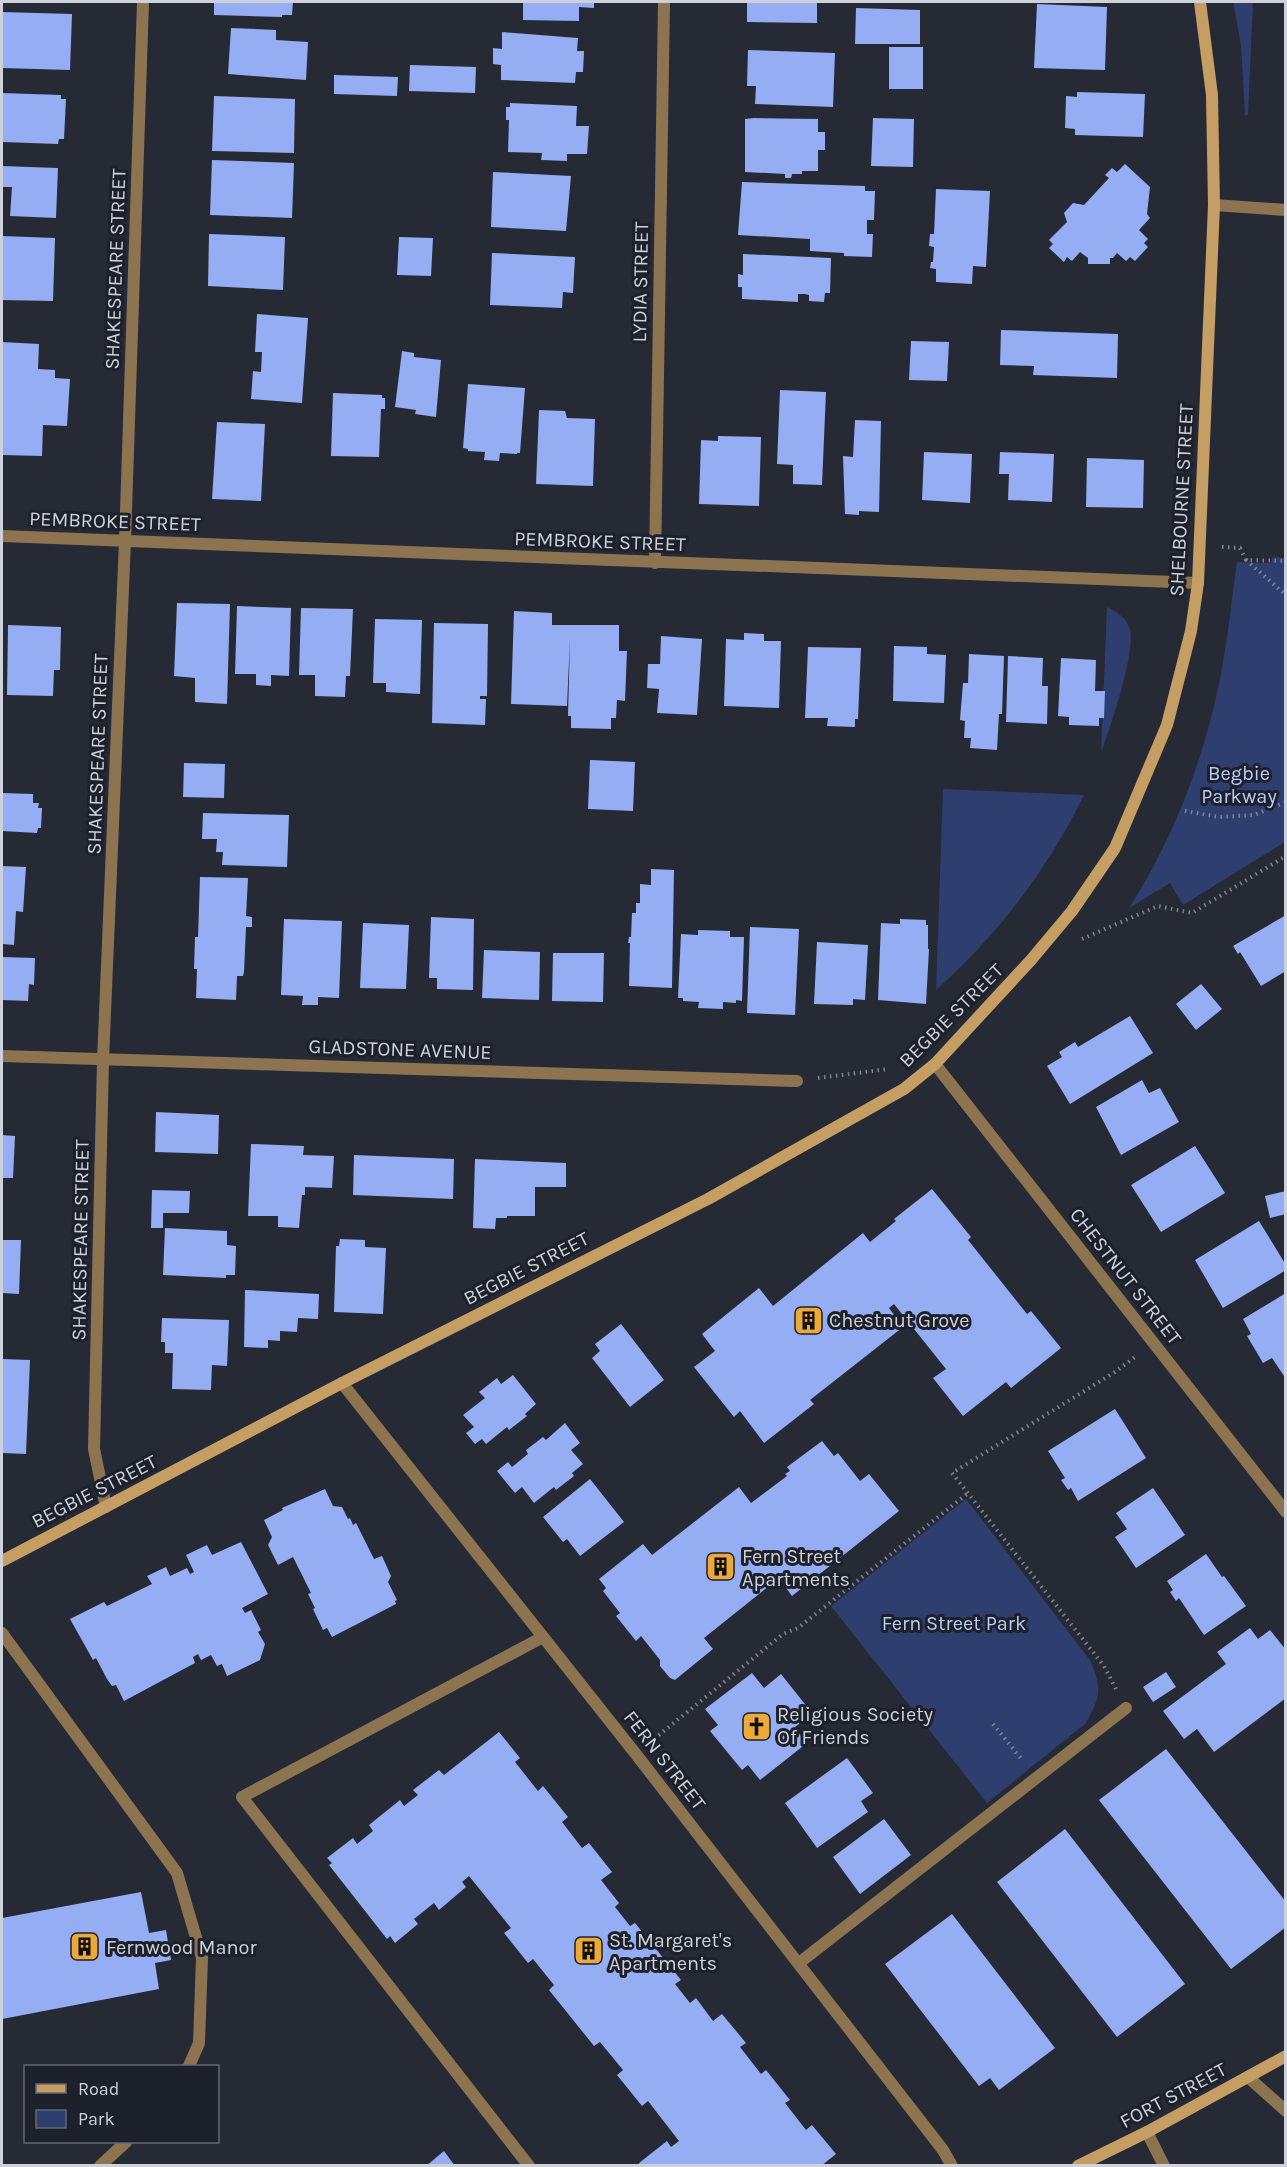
<svg xmlns="http://www.w3.org/2000/svg" width="1287" height="2167" viewBox="0 0 1287 2167" font-family="Karla,sans-serif">
<style>
.green{fill:#2e3e6f}
.building{fill:#95adf3}
.lines{fill:none;stroke-linecap:round;stroke-linejoin:round}
.path{stroke:#82858f;stroke-width:4;stroke-dasharray:1.5 4.5;stroke-linecap:butt}
.lane{stroke:#8d7451;stroke-width:12}
.street{stroke:#8d7451;stroke-width:12}
.secondary{stroke:#c59e64;stroke-width:12}
.labels{text-anchor:middle;stroke-width:6;stroke-linejoin:round;paint-order:stroke}
.street-label{font-size:20px;fill:#ced1d9;stroke:#1d212b}
.park-label{font-size:20px;fill:#bacbf7;stroke:#1d212b}
.poi-label{font-size:20px;fill:#ced1d9;stroke:#1d212b;text-anchor:start}
</style>
<rect width="100%" height="100%" fill="#262a35"/>
<path class="green" d="M1233 2H1253L1248 115H1245L1241 45Z
M1273 557 1286 558 1285 842 1183 905 1170 883 1129 908C1172 841 1201 766 1218 689 1227 647 1231 604 1237 562L1271 563Z
M1107 607C1117 612 1126 617 1130 629 1136 652 1110 728 1101 753Z
M943 789 1084 795C1047 870 998 935 936 990Z
M966 1499 1090 1660C1102 1687 1101 1697 1086 1723L987 1803 831 1606Z"/>
<path class="building" d="M214 2H293L292 15H282V17L214 15Z
M523 2H594V8L579 7V21L523 20Z
M747 2H817V23L747 22Z
M1037 4 1107 7 1105 70 1034 68Z
M856 8 920 10V44H855Z
M2 12 72 14 70 70 2 68Z
M231 28 276 30V40L308 42 306 80 228 74Z
M502 32 578 38 577 51H584L583 72H576L575 83 501 80V65L493 64V48L502 49Z
M889 47H923V89H889Z
M748 50 835 53 833 107 755 104 756 86H747Z
M410 65 476 67 475 93 409 91Z
M334 75 398 77 397 96 334 94Z
M1077 92 1145 94 1143 137 1075 135V129L1065 128 1066 96 1077 97Z
M2 93 61 95V99H66L64 139H59L58 144 2 142Z
M214 96 295 99 294 153 212 151Z
M510 103 577 106 576 126H589L587 154H567V161L541 160 542 153 508 152 509 120H506V107H510Z
M754 118 818 119V132H825V150H818V171H802V174H792L791 178H785V174L745 172V119Z
M873 118 914 119 913 167 871 166Z
M212 160 294 163 292 218 210 215Z
M1125 164 1150 187 1147 214 1150 218 1139 230 1148 239 1144 243 1148 247 1135 261 1130 257 1126 261 1117 253 1113 258H1110V264H1088V258L1080 252 1072 261 1067 257 1064 262 1049 248 1053 244 1049 240 1067 222 1064 213 1073 203 1084 205 1109 178 1105 175 1112 168 1117 172Z
M2 166 58 168 56 218 10 216 12 187H2Z
M493 172 571 176 566 231 491 227Z
M742 182 865 186V191H875L874 220H867V234H873L872 257 844 256V253L810 251V239L738 235Z
M936 189 990 191 986 267 973 266 972 284 936 282V269L930 268 931 262H933L934 247 929 246 930 234H934Z
M209 234 285 237 283 290 208 286Z
M2 236 55 238 53 301 2 300Z
M399 237 433 238 431 276 397 275Z
M492 253 575 257 573 293 563 292 562 308 490 305Z
M743 254 831 258 830 293H825L824 302 809 301V295L805 294H798V302L742 299V287H738V274L743 275Z
M257 314 308 318 302 403 251 399 253 371 261 372 262 352H255Z
M1001 330 1118 334 1117 378 1033 375 1034 366 1000 365Z
M911 341 949 342 947 381 909 380Z
M2 342 39 344 38 369 55 370V378L70 379 67 426 43 425 42 456 2 455Z
M402 351 414 353V357L441 360 436 417 415 414 416 410 395 407Z
M468 384 525 388 520 453H517V454L500 453 499 461 484 460 485 452 468 451V449L463 448Z
M780 390 826 392 822 485 793 484V465L777 464Z
M333 393 382 395V398H385V409H381L379 457 331 456Z
M539 410 565 411 567 418 595 419 593 486 536 484Z
M855 420 881 421 879 512 859 511V515L845 514 843 456 853 457Z
M217 422 265 424 261 501 212 499Z
M718 436 761 437 759 506 699 504 701 440 718 441Z
M924 452 972 454 970 503 922 500Z
M1000 452 1054 454 1052 502 1008 500 1009 474H999Z
M1087 458 1144 460 1143 508 1086 507Z
M177 603 230 604 227 704 195 702V678L174 676Z
M237 606 291 608 289 676 271 675V686L256 685V674H235Z
M301 608 353 609 350 676H346L345 697 315 696V675H299Z
M514 611 552 613V625H619V651H627L625 701 617 700 616 718H611V729L571 728V716H568L570 639 567 706 511 704Z
M375 619 422 620 420 694 386 692V683H373Z
M434 623 488 624 487 696H480V699H486L485 725 432 723Z
M8 625 61 627 60 670H54L53 696 7 695Z
M744 633 764 634V641H781L779 708 724 706 726 639 744 640Z
M661 636 702 639 697 715 657 713 659 689 647 688 648 664H660Z
M894 646 927 647V654L946 655 944 703 893 701Z
M808 647 861 648 858 719H855V727L827 726 828 718H805Z
M969 654 1004 656 1002 714H999L997 750 970 748 971 738H964L965 721 960 720 961 707 963 683H968Z
M1008 656 1043 658 1042 686H1048L1047 724 1006 722Z
M1061 658 1096 660 1095 691H1105L1104 718H1099V726L1069 725V717L1058 716Z
M590 760 635 762 633 811 588 809Z
M184 763 225 764 224 798 183 797Z
M2 793 33 794V803H39L38 808H42L41 828H38L37 833 2 831Z
M203 813 289 815 287 867 222 865 223 852H216L217 839H202Z
M2 866 26 867 23 912 16 911 14 945 2 944Z
M651 869 674 870 672 988 629 986 630 943H628L629 937H631L632 913H636V903H640V884L651 885Z
M200 877 248 878 246 916 252 917V927H246L244 972 243 976H237L236 1000 196 998 197 969H194L195 937H198Z
M1286 915V971L1261 986 1240 952 1238 954 1233 946Z
M431 917 474 919 473 990 437 989V978H429Z
M284 919 342 921 339 998 318 997V1005H302L303 996 281 995Z
M900 919 926 920V925H928V949H929L926 1004 878 1000 881 923 900 924Z
M363 923 409 925 406 989 360 988Z
M750 927 799 929 795 1015 747 1013Z
M698 930 730 931V937H744L742 1001 736 1000V1003L723 1002V1009L698 1008 699 1002 683 1001V998H678L681 934 698 935Z
M817 942 868 945 865 1000 853 999V1005L814 1004Z
M484 950 540 952 539 1000 482 998Z
M553 953H604L603 1002 552 1001Z
M2 957 35 958 34 985 29 984 28 1001 2 1000Z
M1201 984 1222 1009 1196 1030 1176 1004Z
M1130 1016 1153 1053 1070 1104 1047 1066 1062 1057 1059 1052 1075 1042 1078 1047Z
M1142 1080 1149 1093 1160 1088 1179 1122 1121 1155 1096 1107Z
M156 1112 219 1115 218 1154 155 1152Z
M2 1135 15 1136 13 1178H2Z
M251 1144 304 1146 303 1155 334 1156 332 1188 305 1187V1195H302L299 1228 278 1227V1216H248Z
M1195 1146 1225 1193 1161 1232 1131 1185Z
M354 1155 454 1159 453 1199 353 1195Z
M475 1159 566 1163V1187H535V1216H507V1218H496L495 1229 473 1228Z
M932 1189 971 1237 968 1240 1027 1314 1031 1311 1061 1348 1011 1388 1006 1382 963 1416 933 1378 946 1369 894 1304 889 1308 903 1327 810 1400 814 1404 764 1443 740 1411 734 1417 694 1367 715 1351 702 1334 759 1288 773 1306 863 1233 870 1242 896 1221 894 1219Z
M152 1190 190 1191 189 1213H163V1228H151Z
M1286 1191V1214L1270 1218 1265 1196Z
M1259 1221 1286 1265V1270L1223 1308 1195 1260Z
M165 1228 227 1231V1245L236 1246 235 1275H226V1278L163 1275Z
M340 1239 365 1240V1247L386 1248 383 1314 334 1312 336 1246H339Z
M2 1240H21L19 1294 2 1293Z
M245 1290 319 1294 318 1319 298 1318 297 1332 280 1331V1341L268 1340V1348L244 1347Z
M1286 1293V1379L1272 1358 1263 1363 1247 1336 1251 1334 1243 1319Z
M162 1318 229 1320 227 1366 212 1365 211 1390 172 1389 173 1353H165V1342H161Z
M621 1324 664 1380 630 1407 592 1358 600 1351 595 1344Z
M2 1359 30 1360 26 1454 2 1453Z
M513 1375 536 1404 525 1414 527 1416 509 1430 507 1427 486 1444 482 1439 475 1444 466 1433 474 1427 463 1415 485 1398 479 1392 497 1378 501 1384Z
M1115 1409 1146 1458 1078 1501 1071 1488 1068 1490 1061 1480 1065 1478 1048 1451Z
M565 1423 580 1443 571 1450 583 1464 572 1473 574 1476 556 1490 554 1487 534 1503 522 1487 515 1493 497 1471 508 1462 512 1467 528 1454 526 1450 543 1437 546 1440Z
M822 1441 834 1456 838 1453 860 1481 869 1474 899 1511 792 1596 779 1578 704 1638 713 1649 675 1680 670 1678 660 1666V1660L641 1636 636 1641 616 1616 620 1613 603 1591 606 1588 599 1579 643 1544 652 1555 739 1487 751 1503 787 1476 785 1474 790 1471 787 1467Z
M590 1479 624 1522 580 1556 567 1539 563 1542 543 1517Z
M1153 1488 1185 1535 1136 1568 1115 1537 1127 1529 1116 1513Z
M325 1489 333 1506 342 1507 348 1519 350 1518 353 1525 356 1523 374 1559 382 1556 391 1576 388 1582 397 1600 395 1601 396 1604 332 1637 327 1628 323 1630 313 1609 315 1608 308 1594 311 1593 293 1557 278 1565 268 1545 272 1537 264 1520 283 1510 282 1508Z
M241 1542 268 1594 242 1608 245 1613 251 1610 261 1630 258 1632 265 1644 260 1660 227 1676 222 1664 217 1666 211 1655 201 1660 198 1654 193 1657 195 1663 124 1701 116 1685 112 1686 107 1679 96 1658 93 1660 70 1619 104 1602 107 1606 152 1584 147 1576 166 1567 170 1576 187 1568 190 1574 194 1572 186 1555 207 1545 212 1555Z
M1206 1554 1222 1577 1224 1576 1246 1606 1204 1635 1179 1598 1176 1601 1170 1592 1173 1590 1167 1581Z
M1250 1628 1258 1639 1270 1630 1286 1650V1698L1214 1752 1197 1729 1184 1739 1163 1711 1226 1664 1217 1652Z
M1166 1672 1176 1687 1153 1702 1143 1687Z
M752 1673 764 1688 781 1674 812 1713 794 1728 807 1743 760 1780 748 1765 742 1770 710 1731 718 1725 705 1709Z
M499 1732 520 1758 515 1762 538 1791 543 1786 568 1817 562 1822 582 1848 589 1843 612 1872 601 1880 619 1903 615 1907 630 1926 635 1923 681 1980 675 1984 690 2003 696 1998 713 2021 722 2014 746 2043 740 2047 761 2074 766 2070 790 2100 785 2103 806 2130 812 2125 836 2154 821 2166H640L639 2163 667 2141 671 2147 679 2141 648 2101 642 2106 617 2075 623 2070 600 2042 594 2046 549 1990 554 1985 533 1959 528 1963 504 1933 511 1928 469 1876 462 1882 466 1887 439 1910 434 1903 414 1919 418 1924 395 1943 390 1936 387 1939 329 1865 332 1863 327 1858 353 1838 357 1844 373 1831 369 1825 400 1800 404 1806 418 1795 413 1790 439 1770 444 1775Z
M1166 1749 1286 1902V1927L1231 1969 1099 1800Z
M847 1758 873 1793 861 1801 868 1812 817 1848 785 1803Z
M884 1819 911 1855 860 1894 833 1857Z
M1065 1829 1185 1984 1117 2037 997 1882Z
M141 1892 149 1933 166 1930 171 1960 155 1963 159 1989 2 2019V1918Z
M952 1914 1055 2048 999 2090 990 2078 979 2086 885 1964Z
M444 2151 455 2166H426Z"/>
<g class="lines">
<path class="path" d="M1222 547 1240 548 1246 560 1286 561
M1246 560 1286 595
M1185 811 1219 817 1254 815 1286 802
M1082 939 1158 906 1192 913 1286 856
M818 1078 888 1069
M1116 1689 1104 1666 952 1473 1115 1372 1135 1357
M993 1724 1023 1761
M654 1739 783 1634 798 1628 967 1494"/>
<path class="lane" d="M2 1633 177 1873 202 1958 199 2043 189 2066
M799 1963 1126 1708
M100 2166 126 2142
M529 2166 242 1797 543 1637"/>
<path class="street" d="M1214 205 1286 210
M2 536 1198 583
M655 563 664 2
M2 1056 797 1081
M935 1064 1286 1512
M342 1383 635 1753 943 2150 952 2166
M106 1507 94 1449 103 1060 125 541 143 2
M1248 2077 1286 2111
M1147 2132 1164 2166"/>
<path class="secondary" d="M2 1561 342 1383 708 1199 904 1089 935 1064 1031 960 1072 911 1115 848 1167 725 1191 631 1198 583 1214 205 1212 95 1200 2
M1078 2166 1147 2132 1286 2056"/>
</g>
<defs>
<symbol id="building-square" viewBox="-11 -11 22 22"><rect x="-9" y="-9" width="18" height="18" rx="4" fill="#eca93a" stroke="#1d212b"/><path d="M-4-6H4V6H1V3H-1V6H-4ZM-2.5-4.3h1.7v1.8h-1.7ZM.8-4.3h1.7v1.8H.8ZM-2.5-1h1.7V.8h-1.7ZM.8-1h1.7V.8H.8Z" fill="#111"/></symbol>
<symbol id="church-square" viewBox="-11 -11 22 22"><rect x="-9" y="-9" width="18" height="18" rx="4" fill="#eca93a" stroke="#1d212b"/><path d="M-1.2-6h2.4v3.5h3.3v2.4h-3.3V6h-2.4V-.1h-3.3v-2.4h3.3Z" fill="#111"/></symbol>
</defs>
<g fill-rule="evenodd">
<use href="#building-square" x="792" y="1304" width="33" height="33"/>
<use href="#building-square" x="704" y="1550" width="33" height="33"/>
<use href="#church-square" x="740" y="1710" width="33" height="33"/>
<use href="#building-square" x="68" y="1930" width="33" height="33"/>
<use href="#building-square" x="572" y="1934" width="33" height="33"/>
</g>
<g class="labels">
<g class="street-label">
<text transform="translate(115 269) rotate(-88)" y="7">SHAKESPEARE STREET</text>
<text transform="translate(640 282) rotate(-89)" y="7">LYDIA STREET</text>
<text transform="translate(1181 500) rotate(-87)" y="7">SHELBOURNE STREET</text>
<text transform="translate(115 521) rotate(2)" y="7">PEMBROKE STREET</text>
<text transform="translate(600 541) rotate(2)" y="7">PEMBROKE STREET</text>
<text transform="translate(97 754) rotate(-88)" y="7">SHAKESPEARE STREET</text>
<text transform="translate(951 1015) rotate(-45)" y="7">BEGBIE STREET</text>
<text transform="translate(400 1049) rotate(2)" y="7">GLADSTONE AVENUE</text>
<text transform="translate(80 1240) rotate(-89)" y="7">SHAKESPEARE STREET</text>
<text transform="translate(526 1268) rotate(-27)" y="7">BEGBIE STREET</text>
<text transform="translate(1126 1276) rotate(52)" y="7">CHESTNUT STREET</text>
<text transform="translate(94 1491) rotate(-27)" y="7">BEGBIE STREET</text>
<text transform="translate(665 1760) rotate(52)" y="7">FERN STREET</text>
<text transform="translate(1173 2095) rotate(-28)" y="7">FORT STREET</text>
</g>
<g class="park-label">
<text x="1239" y="780">Begbie<tspan x="1239" dy="23">Parkway</tspan></text>
<text x="954" y="1630">Fern Street Park</text>
</g>
<g class="poi-label">
<text x="829" y="1327">Chestnut Grove</text>
<text x="742" y="1563">Fern Street<tspan x="742" dy="23">Apartments</tspan></text>
<text x="777" y="1721">Religious Society<tspan x="777" dy="23">Of Friends</tspan></text>
<text x="609" y="1947">St. Margaret's<tspan x="609" dy="23">Apartments</tspan></text>
<text x="106" y="1954">Fernwood Manor</text>
</g>
</g>
<rect width="1287" height="2167" fill="none" stroke="#ced1d9" stroke-width="6"/>
<rect x="24" y="2065" width="195" height="78" fill="#1d212b" stroke="#646771" stroke-width="1.5"/>
<rect x="36" y="2084" width="30" height="9" fill="#c59e64" stroke="#646771" stroke-width="1.5"/>
<text x="78" y="2095" font-size="18" fill="#ced1d9">Road</text>
<rect x="36" y="2110" width="30" height="18" fill="#2e3e6f" stroke="#646771" stroke-width="1.5"/>
<text x="78" y="2125" font-size="18" fill="#ced1d9">Park</text>
</svg>
